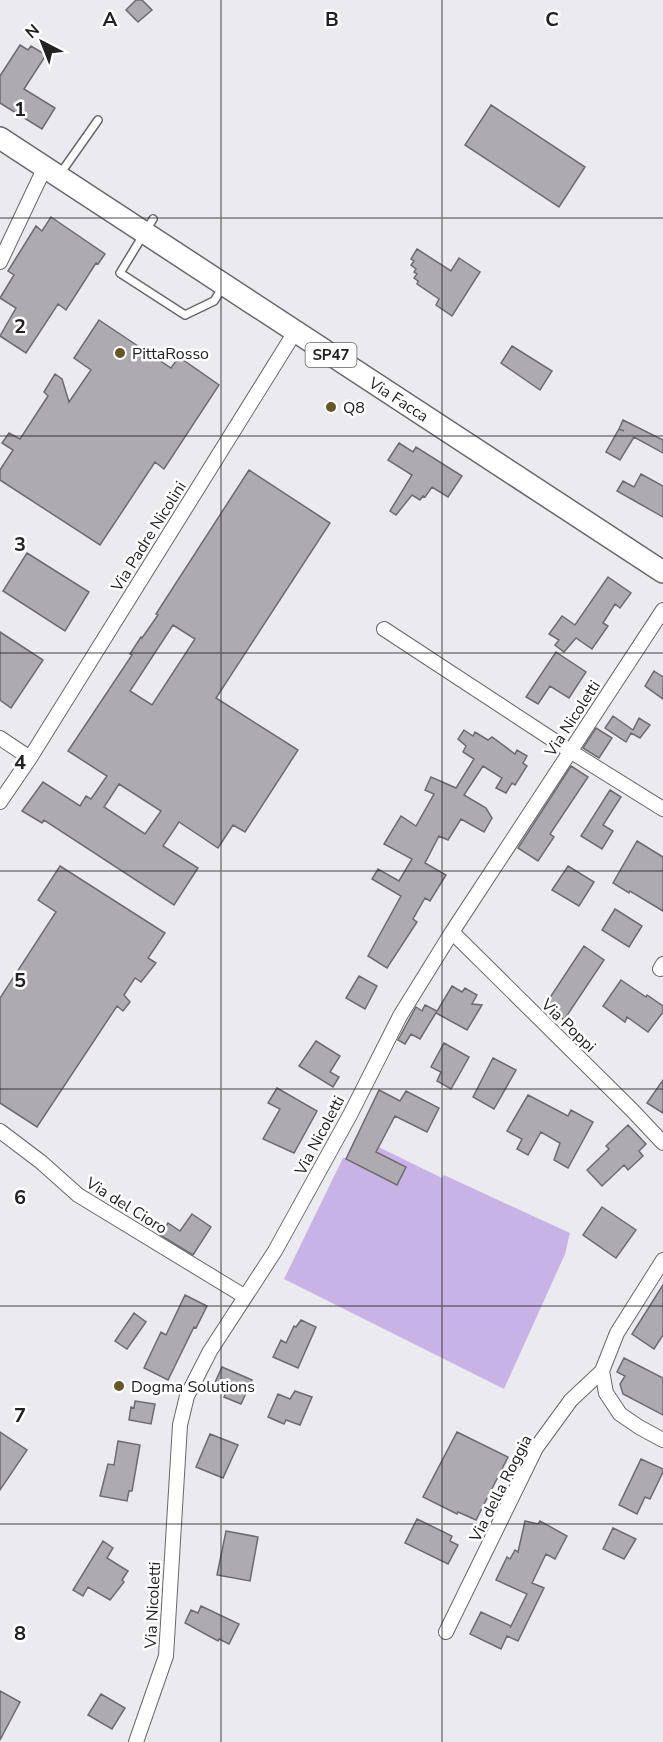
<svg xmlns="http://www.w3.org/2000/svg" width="663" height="1742" viewBox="0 0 663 1742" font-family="'Nunito Sans',sans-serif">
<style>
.green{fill:#c7b3e6}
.building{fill:#adabaf;stroke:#6d6b6f;stroke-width:1.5;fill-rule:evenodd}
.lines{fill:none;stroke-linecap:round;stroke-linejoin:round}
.service-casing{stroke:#68676b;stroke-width:10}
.minor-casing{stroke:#68676b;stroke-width:16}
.primary-casing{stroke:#68676b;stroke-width:24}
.service{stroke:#fff;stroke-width:7}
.minor{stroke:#fff;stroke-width:14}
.primary{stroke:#fff;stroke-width:21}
.grid{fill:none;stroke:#212022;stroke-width:1.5;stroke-opacity:0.55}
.poi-dot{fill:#665825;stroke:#fff;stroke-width:2}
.labels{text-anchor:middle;stroke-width:5;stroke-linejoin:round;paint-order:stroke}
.shield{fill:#fff;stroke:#646364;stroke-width:1.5}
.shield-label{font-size:15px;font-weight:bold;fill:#212022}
.poi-label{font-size:16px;fill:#212022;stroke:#fff;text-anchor:start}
.street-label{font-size:16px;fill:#212022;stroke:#fff}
.grid-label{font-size:20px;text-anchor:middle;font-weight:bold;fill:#212022;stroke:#fff;stroke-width:5;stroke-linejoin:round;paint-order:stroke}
</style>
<rect width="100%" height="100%" fill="#ebeaee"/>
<path class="green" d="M356 1136 442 1178 444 1175 570 1233 565 1254 504 1389 284 1279 343 1158H346Z"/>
<path class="building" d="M136 0H142L152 10 138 22 126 10Z
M20 45 28 50 31 46 46 55 24 89 55 108 42 129 0 103V76Z
M491 105 585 167 559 207 465 145Z
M51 217 105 254 98 264 96 263 66 310 58 304 26 353 0 336 16 308 0 298 14 275 8 271 36 226 42 231Z
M417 249 451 271 459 258 480 272 452 316 436 305 439 299 417 284 418 281 414 278 417 274 414 272 416 269 411 265 414 261 411 259Z
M99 320 171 368 179 357 219 385 164 469 155 462 100 545 0 480V470L13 450 2 443 9 433 20 439 48 396 44 392 55 374 62 379 69 402 91 370 74 358Z
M512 346 552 371 540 390 501 363Z
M623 420 663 440V453L634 437 620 460 606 452 619 429 624 431 619 429Z
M399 443 413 452 416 447 462 476 448 497 432 487 425 497 423 496 420 500 412 495 396 515 390 511 412 475 388 460Z
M249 470 330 523 216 698 298 750 245 832 233 825 218 848 179 822 163 846 198 868 174 905 44 820 42 823 22 811 43 782 80 806 86 796 91 799 107 776 68 751 132 655 130 654 141 637 142 638 158 615 156 614ZM173 625 195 639 152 705 130 691ZM119 784 161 811 145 834 104 807Z
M641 474 663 486V517L617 491 623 481 634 487Z
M27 553 89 592 65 631 3 591Z
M608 577 631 593 620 608 615 604 603 623 608 626 592 649 576 638 564 652 555 645 559 640 549 634 562 616 575 625Z
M0 632 43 660 11 708 0 700Z
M556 652 586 672 569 698 550 686 538 704 526 697Z
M654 671 663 677V699L645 686Z
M613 716 633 730 639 718 650 725 640 738 631 733 626 742 605 728Z
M596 728 612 738 599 758 583 748Z
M464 730 473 736 475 732 488 740 492 737 515 754 517 750 527 756 523 763 527 766 515 785 512 783 506 793 496 788 502 778 483 766 464 795 486 808 492 818 484 832 461 819 448 840 439 836 425 863 446 875 430 901 425 898 413 919 417 922 387 968 368 956 401 896 372 879 378 869 399 881 412 859 384 844 401 816 416 826 434 794 425 790 431 777 456 788 474 759 463 752 466 746 458 739Z
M571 766 588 777 550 834 554 837 538 861 518 848Z
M610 790 621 797 603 825 613 831 602 849 581 836Z
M637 841 663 857V911L630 891 629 893 613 883Z
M60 866 165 933 148 958 156 963 141 982 135 978 124 995 130 1002 123 1011 117 1006 37 1127 0 1103V998L56 912 38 900Z
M568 866 594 882 579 906 552 890Z
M615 909 642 926 629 947 602 930Z
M584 946 604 960 564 1020 545 1005Z
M359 976 377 986 365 1009 346 998Z
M621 980 646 997 647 995 663 1006V1012L648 1032 627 1017 625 1022 603 1006Z
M452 986 462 992 465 988 477 995 472 1004 482 1005 467 1030 436 1013Z
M425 1005 437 1011 420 1039 411 1034 405 1044 398 1040 416 1007 422 1011Z
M316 1041 340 1056 330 1072 339 1077 333 1087 299 1066Z
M444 1043 469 1057 451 1089 437 1081 441 1072 431 1067Z
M493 1058 516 1070 494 1109 473 1097Z
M663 1080V1113L647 1103Z
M277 1088 317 1111 294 1153 263 1139 280 1109 268 1103Z
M379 1090 400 1101 406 1091 439 1108 427 1132 395 1116 376 1152 406 1167 397 1185 346 1159Z
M528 1095 568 1116 571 1110 593 1122 568 1168 554 1160 560 1143 541 1132 528 1155 517 1149 522 1139 507 1131Z
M628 1125 646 1144 639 1151 643 1156 628 1170 624 1165 602 1186 587 1170 609 1149 606 1146Z
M602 1207 636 1230 616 1258 583 1235Z
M192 1214 211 1227 193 1255 160 1235 168 1223 180 1231Z
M663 1285V1335L654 1349 632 1334Z
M185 1295 207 1306 196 1328 194 1327 168 1380 144 1368 161 1332 166 1335Z
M134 1313 146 1322 127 1349 115 1341Z
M301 1320 316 1327 298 1368 273 1357 281 1340 286 1343 294 1326 296 1327Z
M624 1358 663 1378V1415L623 1394 620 1384 625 1376 617 1372Z
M222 1367 252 1380 241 1404 224 1397 226 1393 213 1387Z
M295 1391 312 1397 300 1425 286 1420 284 1424 268 1417 278 1394 290 1399Z
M135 1401 155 1404 151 1424 129 1420 131 1407 134 1408Z
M0 1432 27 1450 0 1490Z
M457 1432 508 1457 476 1520 458 1512 457 1514 423 1497Z
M210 1434 238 1445 223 1478 196 1467Z
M118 1441 140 1445 132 1491H129L127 1501 100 1496 108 1464 114 1465Z
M641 1459 663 1469V1472L650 1499 645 1497 637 1514 619 1505Z
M417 1519 452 1536 450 1541 458 1545 448 1564 405 1543Z
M525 1521 538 1524 540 1521 567 1536 555 1559 546 1554 532 1583 544 1588 518 1641 507 1636 501 1649 470 1634 481 1612 511 1626 510 1628 527 1594 496 1580 507 1557 510 1559 515 1550 518 1552Z
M613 1528 636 1539 624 1559 603 1549Z
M226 1531 258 1537 250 1581 217 1575Z
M103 1541 113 1548 107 1558 128 1571 122 1580 124 1582 110 1600 88 1587 83 1596 73 1590Z
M201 1606 239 1624 229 1644 219 1639 218 1641 185 1623 191 1610 198 1613Z
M0 1691 20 1702 0 1740Z
M101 1694 125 1708 112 1729 88 1715Z"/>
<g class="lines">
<defs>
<path id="service" d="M60 174 98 120
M153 219 120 273 185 315 214 301 223 287"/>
<path id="minor" d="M0 262 45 167
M384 629 570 751 663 809
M0 738 30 758
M0 802 30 758 295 332
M452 932 632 1110 663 1143
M660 969 663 964
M0 1131 41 1162 78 1195 244 1296
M663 1260 617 1333 602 1371 606 1393 620 1414 639 1427 663 1440
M446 1632 536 1448 571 1400 602 1371
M136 1742 166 1656 180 1425 187 1396 210 1351 275 1251 350 1115 400 1016 452 932 663 610"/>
<path id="primary" d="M0 138 663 572"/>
</defs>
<use href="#service" class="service-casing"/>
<use href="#minor" class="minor-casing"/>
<use href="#primary" class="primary-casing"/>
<use href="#service" class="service"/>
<use href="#minor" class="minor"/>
<use href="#primary" class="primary"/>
</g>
<path class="grid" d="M221 0V1742M442 0V1742M0 218H663M0 436H663M0 653H663M0 871H663M0 1089H663M0 1306H663M0 1524H663"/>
<g class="poi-dot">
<circle cx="120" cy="353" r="6"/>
<circle cx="331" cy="407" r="6"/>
<circle cx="119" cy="1386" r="6"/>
</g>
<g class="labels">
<rect class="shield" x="305.5" y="343" width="51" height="24" rx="4.5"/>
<g class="shield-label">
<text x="331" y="360">SP47</text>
</g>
<g class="poi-label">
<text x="132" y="359">PittaRosso</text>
<text x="343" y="413">Q8</text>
<text x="131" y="1392">Dogma Solutions</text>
</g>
<g class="street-label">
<text transform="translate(399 399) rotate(33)" y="6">Via Facca</text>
<text transform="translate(148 536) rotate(-58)" y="6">Via Padre Nicolini</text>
<text transform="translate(572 718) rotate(-57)" y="6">Via Nicoletti</text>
<text transform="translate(569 1025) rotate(44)" y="6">Via Poppi</text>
<text transform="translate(319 1135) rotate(-62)" y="6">Via Nicoletti</text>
<text transform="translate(127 1205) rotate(32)" y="6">Via del Cioro</text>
<text transform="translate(500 1488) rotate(-63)" y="6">Via della Roggia</text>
<text transform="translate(152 1605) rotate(-87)" y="6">Via Nicoletti</text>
</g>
</g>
<g class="grid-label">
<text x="110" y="26">A</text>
<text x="332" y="26">B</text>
<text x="552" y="26">C</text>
<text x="20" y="116">1</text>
<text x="20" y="333">2</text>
<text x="20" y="551">3</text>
<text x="20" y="769">4</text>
<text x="20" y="987">5</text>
<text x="20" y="1204">6</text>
<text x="20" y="1422">7</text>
<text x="20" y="1640">8</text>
</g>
<g transform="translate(42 42) rotate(318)" stroke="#ffffff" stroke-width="4.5" paint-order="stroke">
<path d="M0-4.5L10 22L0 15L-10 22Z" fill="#212022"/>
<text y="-9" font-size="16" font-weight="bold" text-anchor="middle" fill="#212022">N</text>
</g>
</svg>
